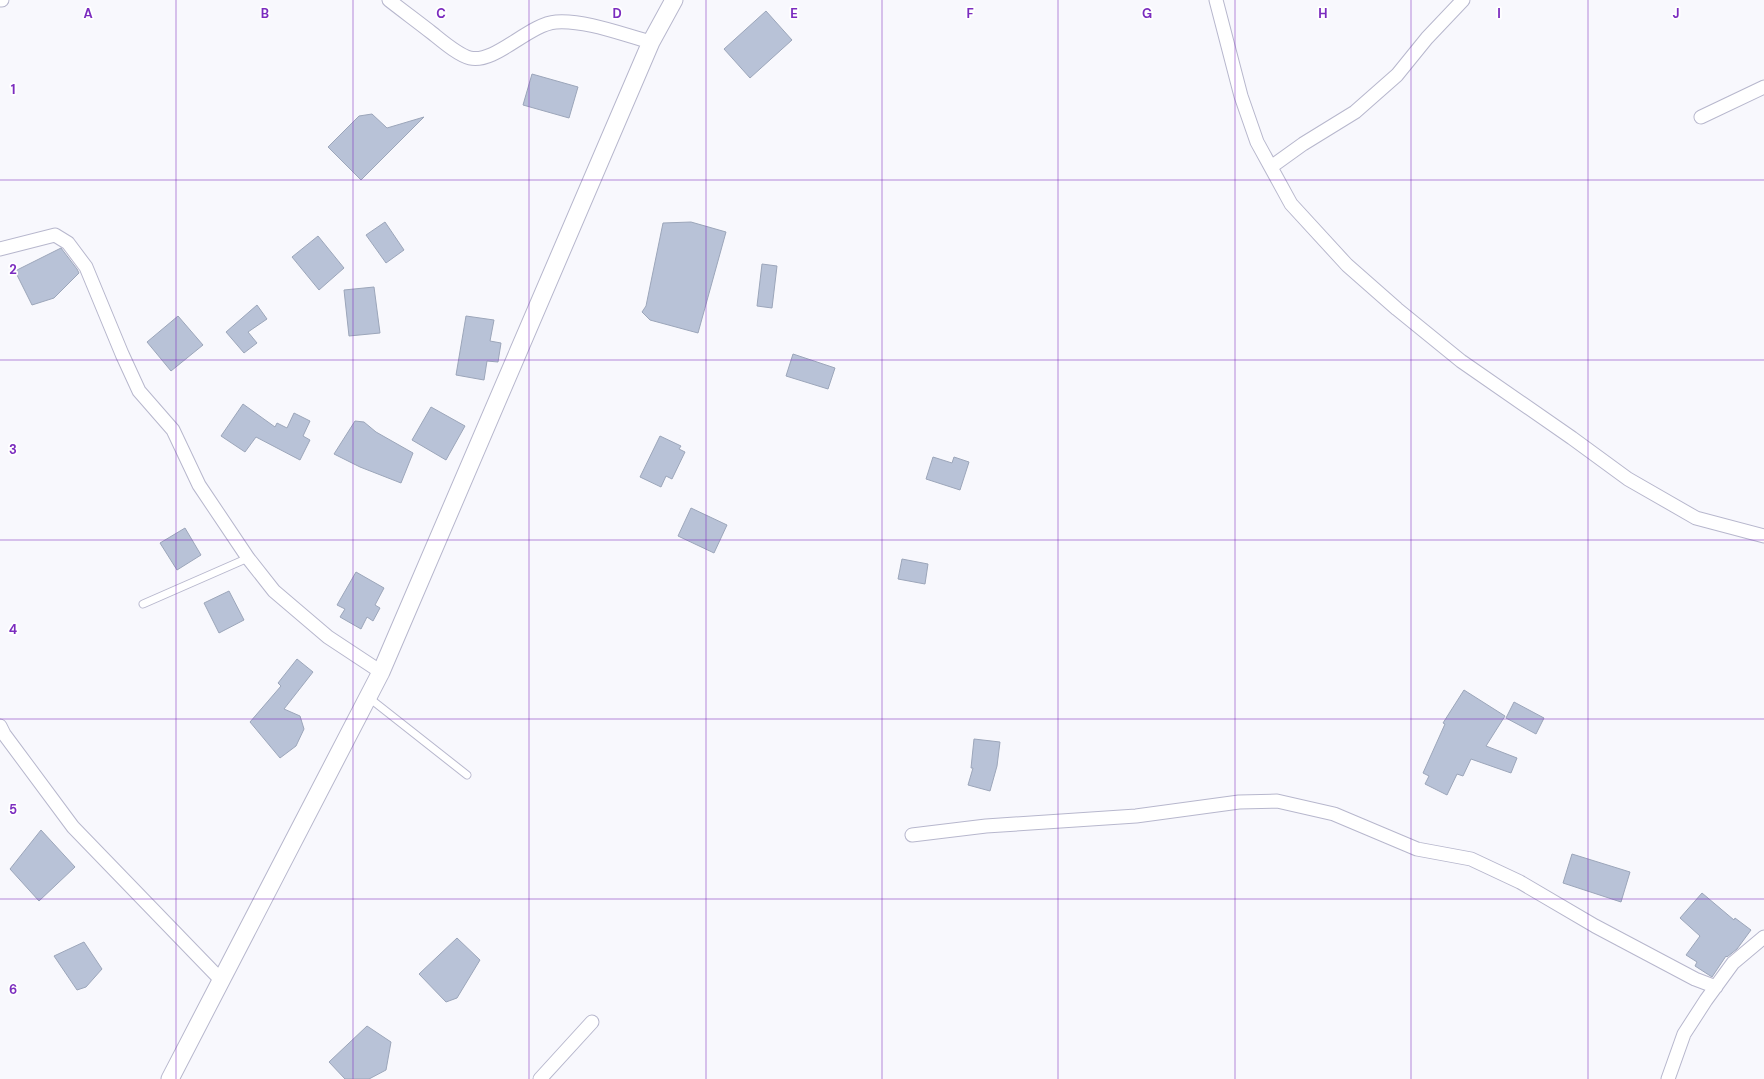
<svg xmlns="http://www.w3.org/2000/svg" width="1764" height="1079" viewBox="0 0 1764 1079" font-family="'DM Sans',sans-serif">
<style>
.building{fill:#b8c2d7;stroke:#9ca6ba}
.lines{fill:none;stroke-linecap:round;stroke-linejoin:round}
.service-casing{stroke:#b7b7cd;stroke-width:9}
.minor-casing{stroke:#b7b7cd;stroke-width:15}
.tertiary-casing{stroke:#b7b7cd;stroke-width:19}
.service{stroke:#fff;stroke-width:7}
.minor{stroke:#fff;stroke-width:13}
.tertiary{stroke:#fff;stroke-width:17}
.grid{fill:none;stroke:#7b2cbf;stroke-width:1;stroke-opacity:0.55}
.grid-label{font-size:13px;text-anchor:middle;font-weight:bold;fill:#7b2cbf;stroke:#fff;stroke-width:3.5;stroke-linejoin:round;paint-order:stroke}
</style>
<rect width="100%" height="100%" fill="#f8f8fd"/>
<path class="building" d="M766 11 792 40 750 78 724 49Z
M532 74 578 87 569 118 523 105Z
M372 114 387 128 424 117 361 180 328 147 359 116Z
M385 222 404 250 386 263 366 235Z
M691 222 726 232 698 333 650 320 642 312 646 306 663 223Z
M318 236 344 268 319 290 292 257Z
M61 248 77 269 79 273 54 298 32 305 15 271Z
M762 264 777 266 772 308 757 306Z
M374 287 380 333 349 336 344 290Z
M257 305 267 319 248 332 257 343 244 353 226 332Z
M178 316 203 345 171 371 147 342Z
M466 316 494 320 490 341 501 343 498 362 487 361 484 380 456 375Z
M793 354 835 368 828 389 786 376Z
M243 404 275 427 277 423 287 428 294 413 310 421 303 436 310 440 300 460 256 437 245 452 221 436Z
M431 407 465 426 446 460 412 440Z
M355 421 364 422 376 432 413 453 401 483 360 467 334 454Z
M660 436 681 446 679 449 685 452 672 479 666 476 661 487 640 477Z
M933 457 952 463 954 457 969 462 960 490 926 479Z
M691 508 727 525 714 553 678 536Z
M185 528 201 555 177 570 160 543Z
M902 559 928 564 925 584 898 579Z
M356 572 384 588 375 605 380 608 373 621 367 617 361 629 340 617 345 609 337 605Z
M229 591 244 620 219 633 204 603Z
M297 659 313 672 284 709 300 716 304 729 296 746 280 758 250 722 281 686 278 683Z
M1464 690 1505 716 1486 746 1517 758 1511 773 1471 759 1463 776 1457 774 1447 795 1425 784 1429 776 1423 773 1445 724 1443 723Z
M1514 702 1544 718 1536 734 1506 718Z
M974 739 1000 742 997 766 990 791 968 785 973 768H971Z
M41 830 75 867 39 901 10 869Z
M1572 854 1630 872 1621 902 1563 883Z
M1702 893 1734 920 1735 918 1751 930 1737 949 1727 957 1726 956 1712 977 1695 966 1697 962 1686 955 1700 936 1680 918Z
M457 938 480 960 457 998 446 1002 419 974Z
M84 942 102 969 86 987 77 990 54 956Z
M367 1026 391 1042 386 1070 369 1079H345L329 1062Z"/>
<g class="lines">
<defs>
<path id="service" d="M143 604 248 558
M368 697 467 775"/>
<path id="minor" d="M0 0H2
M389 0C403 11 418 22 432 33 442 41 458 55 470 58 495 64 529 24 556 22 586 20 621 34 651 42
M1216 0 1241 96 1257 142 1291 204 1347 265 1397 309 1461 361 1572 438 1628 479 1696 518 1764 536
M1701 117 1764 87
M1271 167 1303 144 1355 112 1397 75 1427 38 1463 0
M0 249 55 235 68 243 86 267 122 354 139 391 173 430 199 485 248 558 274 591 328 637 381 672
M0 726 4 734 73 827 221 980
M912 835 986 826 1136 816 1239 802 1277 801 1334 814 1417 849 1471 859 1520 882 1595 926 1695 979 1716 987
M540 1079 592 1022
M1668 1079 1684 1034 1706 1000 1733 963 1764 937"/>
<path id="tertiary" d="M170 1079 381 672 651 42 674 0"/>
</defs>
<use href="#service" class="service-casing"/>
<use href="#minor" class="minor-casing"/>
<use href="#tertiary" class="tertiary-casing"/>
<use href="#service" class="service"/>
<use href="#minor" class="minor"/>
<use href="#tertiary" class="tertiary"/>
</g>
<path class="grid" d="M176 0V1079M353 0V1079M529 0V1079M706 0V1079M882 0V1079M1058 0V1079M1235 0V1079M1411 0V1079M1588 0V1079M0 180H1764M0 360H1764M0 540H1764M0 719H1764M0 899H1764"/>
<g class="grid-label">
<text x="88" y="18">A</text>
<text x="265" y="18">B</text>
<text x="441" y="18">C</text>
<text x="617" y="18">D</text>
<text x="794" y="18">E</text>
<text x="970" y="18">F</text>
<text x="1147" y="18">G</text>
<text x="1323" y="18">H</text>
<text x="1499" y="18">I</text>
<text x="1676" y="18">J</text>
<text x="13" y="94">1</text>
<text x="13" y="274">2</text>
<text x="13" y="454">3</text>
<text x="13" y="634">4</text>
<text x="13" y="814">5</text>
<text x="13" y="994">6</text>
</g>
</svg>
